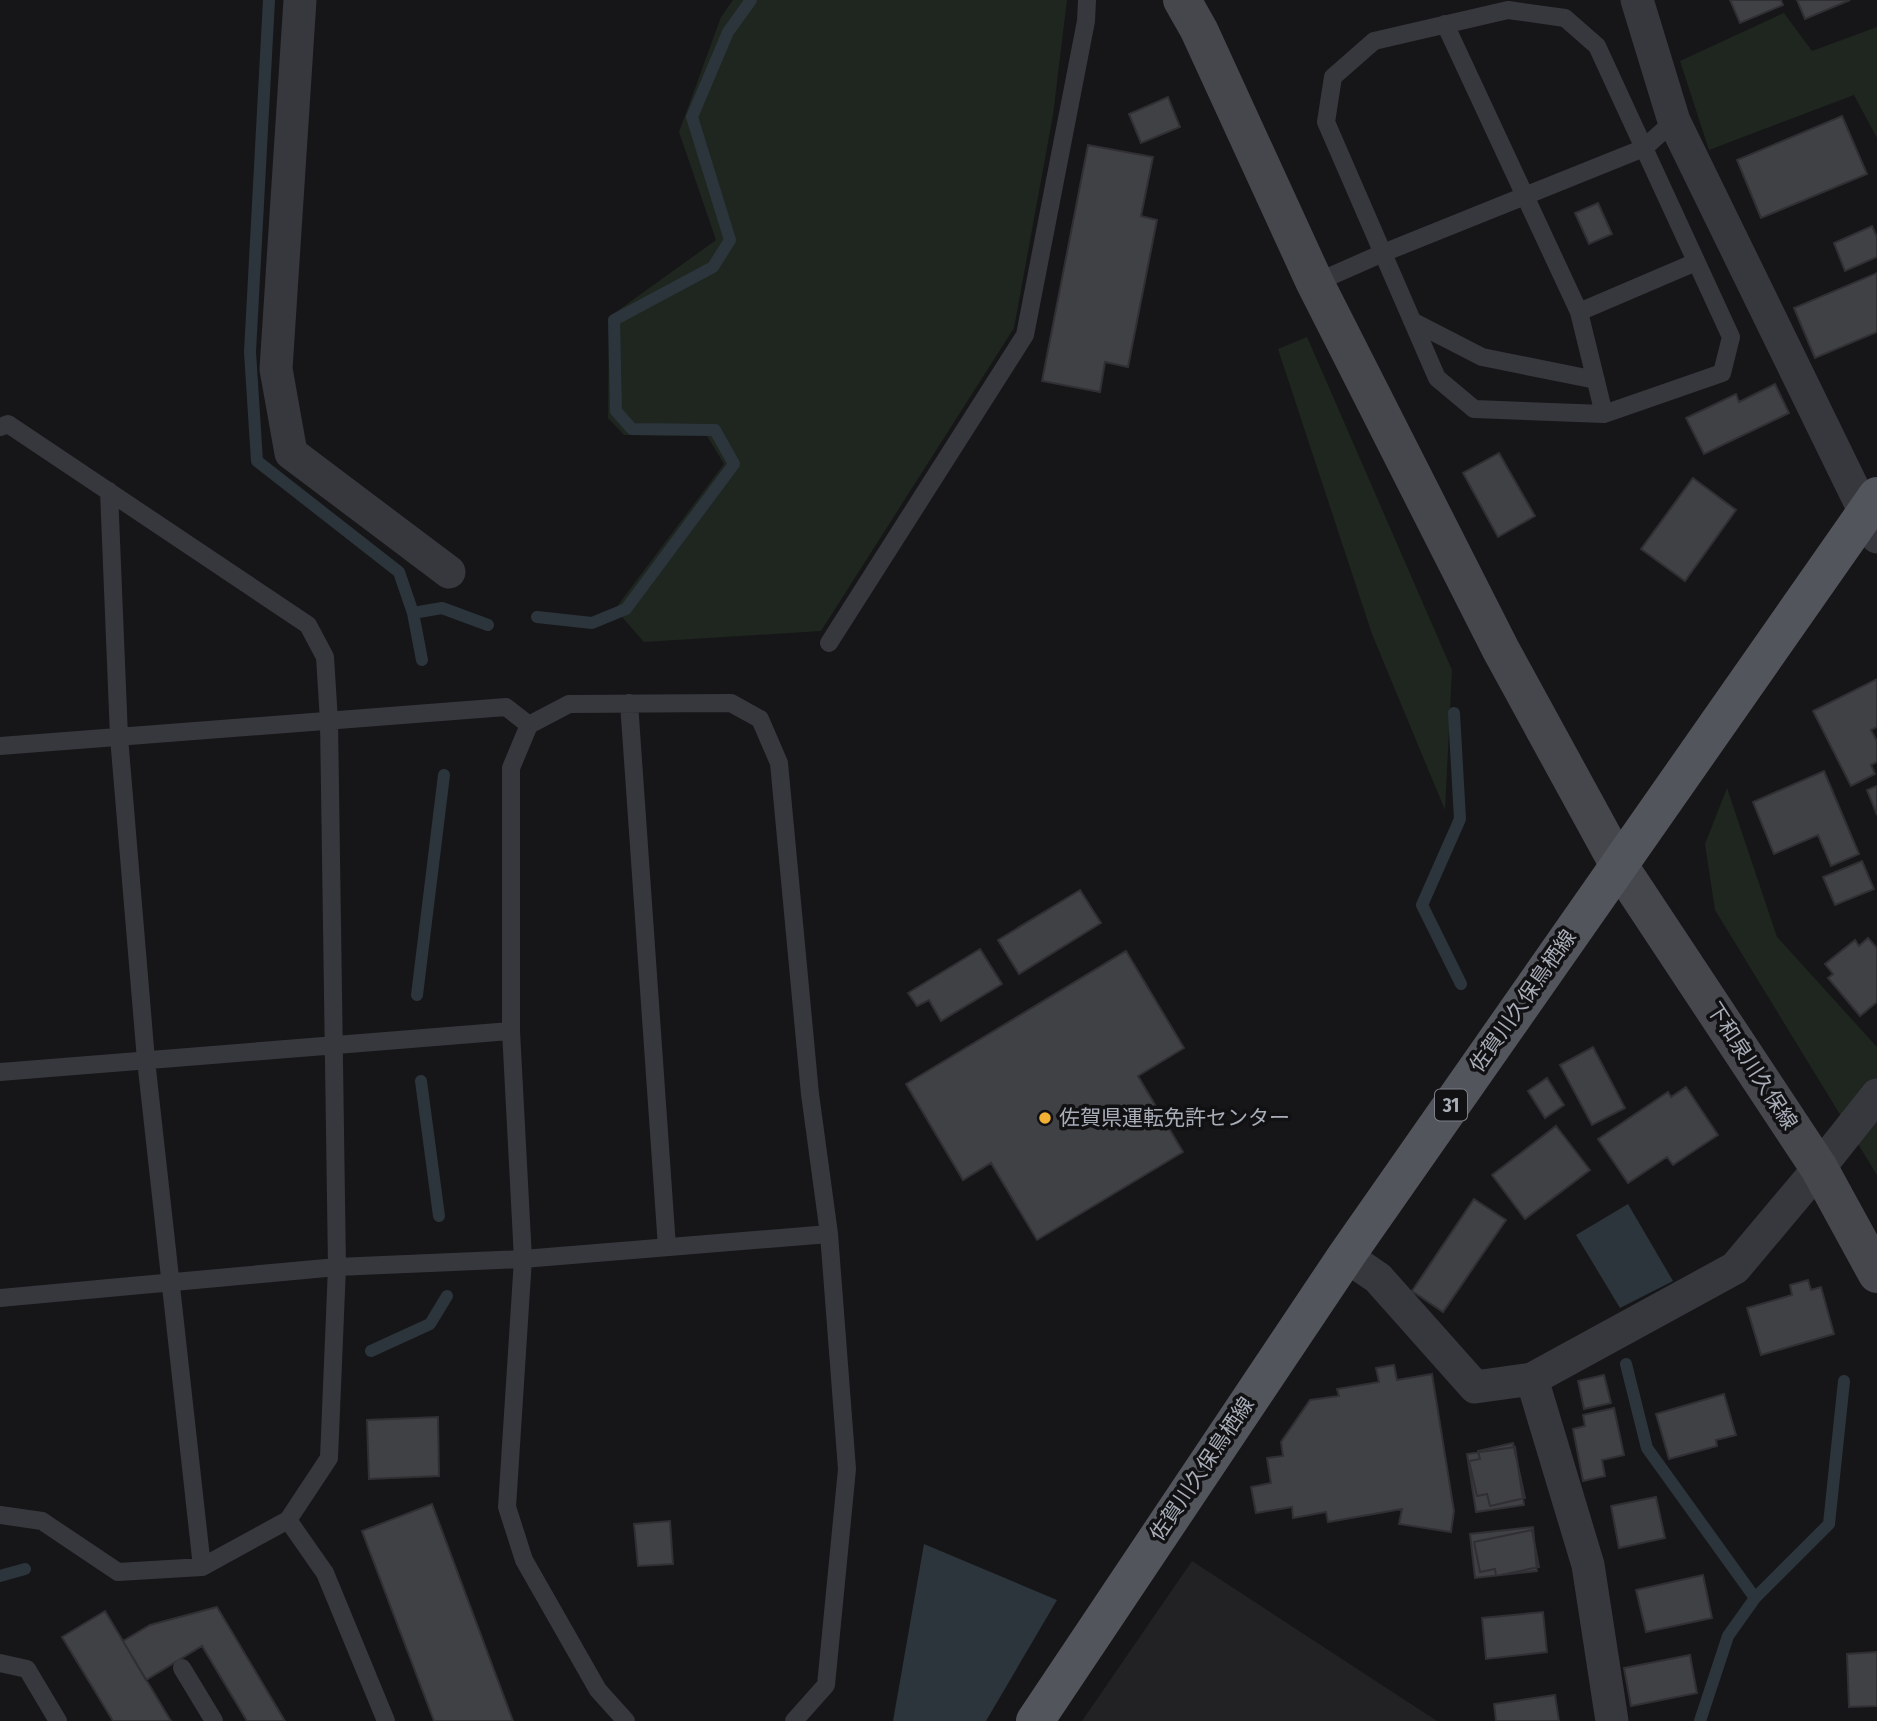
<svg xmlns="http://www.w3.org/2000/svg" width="1877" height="1721" viewBox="0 0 1877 1721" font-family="'Fira Sans Condensed','Noto Sans JP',sans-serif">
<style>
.built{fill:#222225}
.green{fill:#1e261f}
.water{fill:#2c353c}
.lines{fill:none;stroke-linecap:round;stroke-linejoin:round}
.stream{stroke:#2c353c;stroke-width:12}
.building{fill:#404145;stroke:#303034;stroke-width:2}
.lane{stroke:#37383d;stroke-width:18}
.street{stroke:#37383d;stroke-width:33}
.secondary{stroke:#45474d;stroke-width:38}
.primary{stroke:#53555c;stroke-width:38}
.poi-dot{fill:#f2b134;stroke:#111113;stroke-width:2.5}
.labels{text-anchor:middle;stroke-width:7;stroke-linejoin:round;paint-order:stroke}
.shield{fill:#111113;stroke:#7b7e86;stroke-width:2}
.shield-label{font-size:19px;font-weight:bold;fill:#a8adb8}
.street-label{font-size:21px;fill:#a8adb8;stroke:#111113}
.poi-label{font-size:21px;fill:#a8adb8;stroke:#111113;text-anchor:start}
</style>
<rect width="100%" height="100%" fill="#161618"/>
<path class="built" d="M1192 1561 1437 1721H1082Z"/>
<path class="green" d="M733 0H1067L1053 115 1014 328 821 631 644 642 615 609 724 464 707 436 624 435 608 418 609 317 716 240 679 132 721 17Z
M1784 13 1812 51 1877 27V138L1854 95 1709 150 1680 61Z
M1307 337 1452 670 1445 810 1372 634 1278 349Z
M1727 788 1777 937 1877 1047V1175L1715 910 1705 844Z"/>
<path class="water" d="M1628 1204 1673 1281 1620 1308 1576 1235Z
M924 1544 1057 1600 986 1721H893Z"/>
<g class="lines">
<path class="stream" d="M269 0 250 352 257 461 399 572 413 613 422 660
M413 613 442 608 488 625
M537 617 592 623 626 609 734 464 715 430 632 429 616 411 614 320 713 267 730 240 692 117 728 32 751 0
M1454 713 1460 819 1422 905 1461 984
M417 995 444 775
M421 1081 439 1216
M371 1351 430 1324 447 1296
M1626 1364 1647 1448 1755 1598
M0 1576 25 1569
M1700 1721 1728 1636 1755 1598 1829 1524 1844 1381"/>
</g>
<path class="building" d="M1730 0H1781L1783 5 1740 23Z
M1797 0H1850L1805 19Z
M1168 97 1180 127 1141 143 1129 114Z
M1842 116 1867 174 1761 218 1737 160Z
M1088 145 1153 157 1141 216 1157 220 1128 367 1105 362 1100 392 1042 381Z
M1598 203 1612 234 1589 244 1575 213Z
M1872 226 1877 237V257L1845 271 1834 243Z
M1877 273V332L1815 358 1794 308Z
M1775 384 1789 413 1704 454 1686 418 1736 394 1739 402Z
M1499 453 1535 516 1498 537 1463 473Z
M1693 478 1736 510 1685 581 1641 549Z
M1877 679V727L1871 730 1877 741V762L1871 765 1875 774 1851 786 1813 711Z
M1824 771 1859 854 1831 866 1818 835 1774 854 1753 802Z
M1877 786V815L1867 790Z
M1862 861 1874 889 1835 905 1823 877Z
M1080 890 1101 923 1019 974 998 940Z
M1868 938 1877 948V1002L1860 1016 1828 978 1833 974 1825 964 1855 940 1859 946Z
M980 949 1002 984 941 1021 929 1000 917 1006 908 993Z
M1126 951 1184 1048 1138 1076 1183 1152 1037 1240 991 1163 963 1180 906 1084Z
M1593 1047 1625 1108 1592 1125 1560 1065Z
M1547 1078 1564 1105 1545 1118 1528 1091Z
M1686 1087 1718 1135 1673 1165 1667 1157 1628 1183 1598 1139 1668 1092 1671 1097Z
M1556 1126 1590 1170 1525 1219 1492 1175Z
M1474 1199 1506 1220 1443 1312 1412 1291Z
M1808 1280 1811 1290 1821 1287 1834 1334 1761 1355 1747 1308 1792 1295 1790 1285Z
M1394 1365 1397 1380 1432 1374 1454 1511 1451 1532 1399 1524 1402 1509 1328 1522 1326 1512 1293 1518 1292 1507 1256 1513 1251 1487 1271 1483 1267 1458 1283 1456 1281 1442 1310 1400 1339 1396 1337 1389 1379 1382 1376 1368Z
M1604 1375 1611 1403 1584 1409 1578 1381Z
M1724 1394 1736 1435 1716 1440 1717 1446 1669 1459 1656 1414Z
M1614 1408 1624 1455 1602 1460 1605 1476 1583 1481 1573 1429 1585 1426 1583 1415Z
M438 1417 439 1476 369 1479 367 1420Z
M1513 1443 1525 1498 1490 1506 1487 1494 1477 1496 1469 1461 1480 1459 1478 1451Z
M1515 1447 1524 1505 1476 1512 1467 1454Z
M1656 1497 1665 1538 1619 1548 1611 1506Z
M432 1504 513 1721H434L362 1531Z
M670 1521 673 1564 638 1566 634 1524Z
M1533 1527 1537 1571 1475 1578 1470 1534Z
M1532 1530 1539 1567 1496 1576 1495 1569 1480 1572 1474 1542Z
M1703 1575 1712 1618 1646 1632 1636 1590Z
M217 1607 285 1721H247L202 1646 146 1680 123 1641 150 1625Z
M105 1611 171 1721H113L62 1637Z
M1543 1612 1547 1652 1486 1659 1482 1618Z
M1877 1652V1706L1849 1707 1847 1654Z
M1690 1655 1697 1693 1631 1706 1624 1668Z
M1555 1695 1559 1721H1496L1494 1704Z"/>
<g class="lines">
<path class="lane" d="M1508 10 1565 18 1597 46 1731 337 1722 373 1604 414 1474 409 1437 378 1326 122 1333 77 1374 41Z
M1445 24 1579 312 1604 414
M1315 283 1383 253 1644 148 1674 121
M1579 312 1696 262
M1412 321 1482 357 1596 380
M0 427 8 424 308 625 325 657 329 721 337 1267 329 1458 288 1520 202 1567 118 1572 42 1521 0 1515
M109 491 119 737 146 1060 202 1567
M829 643 1025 335 1086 21 1087 0
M629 703 667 1247
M0 746 506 707 529 725
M0 1072 511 1031
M0 1298 337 1267 523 1259 829 1234
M288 1520 325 1573 386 1721
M0 1663 27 1669 58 1721
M182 1668 214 1721
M626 1721 598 1690 524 1560 507 1507 523 1259 511 1031V768L529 725 569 704 731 703 760 719 779 763 810 1094 829 1234 847 1469 826 1685 794 1721"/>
<path class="street" d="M300 0 276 369 291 453 449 572
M1637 0 1674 121 1877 537
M1346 1256 1378 1278 1475 1387 1532 1379
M1612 1721 1588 1565 1532 1379 1735 1268 1819 1168 1877 1095"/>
<path class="secondary" d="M1182 0 1199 30 1315 283 1501 650 1618 864 1819 1168 1877 1274"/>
<path class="primary" d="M1035 1721 1346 1256 1877 496"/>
</g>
<circle class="poi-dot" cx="1045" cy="1118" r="7"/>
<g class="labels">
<rect class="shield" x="1435" y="1089.5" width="32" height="31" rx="5"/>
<g class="shield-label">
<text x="1451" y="1112">31</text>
</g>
<g class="street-label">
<text transform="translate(1523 1001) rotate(-55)" y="7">佐賀川久保鳥栖線</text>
<text transform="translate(1752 1066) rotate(57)" y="7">下和泉川久保線</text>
<text transform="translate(1202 1469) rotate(-56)" y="7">佐賀川久保鳥栖線</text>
</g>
<g class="poi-label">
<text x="1059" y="1125">佐賀県運転免許センター</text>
</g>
</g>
</svg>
